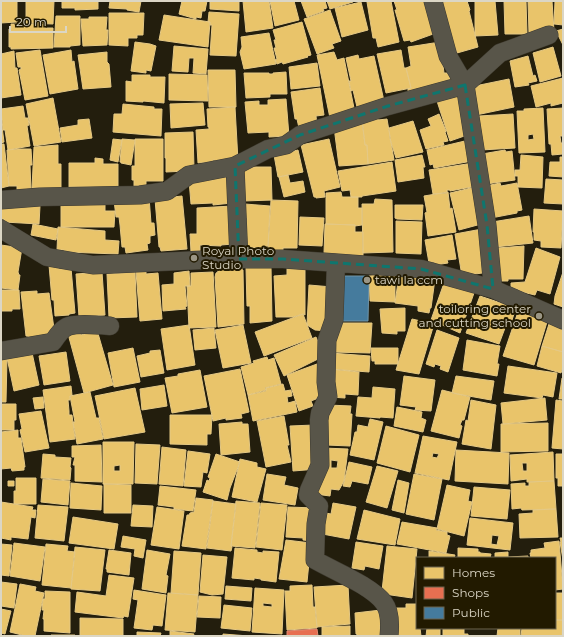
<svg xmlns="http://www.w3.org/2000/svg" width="564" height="637" viewBox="0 0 564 637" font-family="Montserrat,sans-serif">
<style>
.homes{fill:#e9c46a;stroke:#e5c985;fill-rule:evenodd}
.shops{fill:#e76f51;stroke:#e38e74}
.public{fill:#457b9d;stroke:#7296a9}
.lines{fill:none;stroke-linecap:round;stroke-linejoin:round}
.street-casing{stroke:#3e3a2f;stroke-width:19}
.street{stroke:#585549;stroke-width:18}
.marked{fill:none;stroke:#0f766e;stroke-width:3;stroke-dasharray:8 5;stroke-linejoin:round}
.poi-dot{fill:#9b9685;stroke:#221a00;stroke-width:1.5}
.labels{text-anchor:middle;stroke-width:4;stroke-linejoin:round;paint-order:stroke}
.poi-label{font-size:12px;fill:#dbd6c5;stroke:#221a00;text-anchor:start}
</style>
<rect width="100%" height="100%" fill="#231e0d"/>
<path class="homes" d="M1 1H20H17V22L1 23Z
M26 1H54L53 24 26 23Z
M62 1H98V9L75 10V8H62Z
M110 1H141L139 12 127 10V9L109 8Z
M182 1H207L205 11H202L201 18 196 17V19L179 14Z
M210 1H239V11L210 9Z
M243 1H269L273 28 246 32Z
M270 1H294L299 20 275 26Z
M301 1H325L327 8 323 9 324 11 307 17Z
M327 1H353V2L330 9Z
M371 1H391L399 42 378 47 376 38H373L367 2Z
M394 1H426L436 33 411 42 410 40 404 41 395 10H397Z
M449 1H467L470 10 469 11 478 47 457 53 456 49H452L439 4Z
M475 1H495L498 35 475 36Z
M504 1H526L527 34H505Z
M528 1H552L554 31 529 33Z
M555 1H563V25L554 24Z
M361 2 368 30 342 37 335 8Z
M330 10 341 41 332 44 334 48 317 54 304 19Z
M209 12 239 14 236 56 210 55 212 25H210V22H208Z
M109 13H144L143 35H137V38H128V46L109 45Z
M164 15 210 22 208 47 159 40Z
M56 16H80V45L70 46V47H54Z
M89 17H107L106 30H108L107 45 83 46 81 19H89Z
M302 22 311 55 307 56 308 57 283 64 282 62 277 64 275 60 277 59 274 48H276L274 40H276L273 30Z
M11 24H45V28H53V48L11 49V47H9V29H11Z
M563 29V45L556 31Z
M269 33 276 64 244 69 240 52 242 47 241 37Z
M135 42 150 44 156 46 151 71 146 70V73L131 71Z
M440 42 444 73H449L451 83 446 86 408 91V89L411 88 406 68 411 66 408 47Z
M174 46 208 49 206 74 193 73 194 58H189L188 72 172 71Z
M553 47 561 76 540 82 533 53Z
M40 50 48 96 25 100 19 70 21 69V67H18L16 53Z
M71 50 72 62 74 61 78 89 50 94 43 55Z
M401 50 404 68H406L411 88 386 93 377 54Z
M14 51 15 68H17L21 95 1 98V54Z
M107 52V62L109 64 111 87 83 89 78 55Z
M334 52 337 60 344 58 355 113 330 118 317 55Z
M358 55 359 59 374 56 384 101 357 107 353 90 351 91 349 81H351L346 58Z
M528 56 533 76 535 75 537 81 528 83 529 85 515 87 510 61Z
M317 63 320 86 291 89 289 67Z
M208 70H235L236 107H209Z
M286 72 287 94H270V97L246 98 244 73H269V74H273V73Z
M169 74 207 75 208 101 169 100Z
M132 75H150V77H165L164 103 143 101V102L126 101V81L132 82Z
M563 78V103L551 106V103L536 107 531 86Z
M509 79 514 107 476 115 470 87Z
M320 88 324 115 316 116 317 126 299 128 297 119H295L291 92Z
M460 91 473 133 450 141 436 98Z
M53 98 61 142 34 146 26 104Z
M286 99 289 136 269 137V132L248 133 245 102 259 101V105H268V100Z
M203 103 205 125 171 128 170 104Z
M123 104 154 107V109H162L161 136 113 132 114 114H122Z
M23 106 25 118H28L29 125 27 126 30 146 8 150 5 130H3L1 109Z
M235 107 238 161 215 163V160H213V162L198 163 196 130 209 129V127H208L207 109Z
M543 108 545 152 519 153 517 111H524V109ZM533 134 534 139 528 140V135Z
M563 108V136H560L561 143H563V154L552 155 551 144H549L547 109Z
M439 114 446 131 445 132 448 141 443 142 444 145 426 149 420 130 431 126 428 119Z
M513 114 515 148 481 150 479 116Z
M378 117V120L387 119 394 160 368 164 367 145H365L362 119Z
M1 119 4 142 1 143Z
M89 119 92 138 62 142 60 128 78 125V120Z
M362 121 365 145H367L368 164 339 166 334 127Z
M413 121 423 152 396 158 390 139 389 128Z
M193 132 194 168 187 171 166 172V158H165V133Z
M113 139 122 140 118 162 110 160Z
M122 139 135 140 131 165 121 163V162H120Z
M135 139H163V181H146V186H134V180H132V166H135Z
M329 139 340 187 324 191 325 197 316 198V197H314L301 145Z
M469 140 472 161 434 168 433 164 430 165 427 150Z
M1 144H4L9 186 1 188Z
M58 145V164H61V188H32L34 147Z
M18 149H31L32 165H30L31 191 17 192V186H9L7 150Z
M298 150 303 172 278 177 274 155Z
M505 150 506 152 512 151 515 180 486 184 482 154Z
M422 155 425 167H423L424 178 398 182 395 160Z
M521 155 543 157 542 188 518 187V176H515V170H520Z
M560 157H563V177L549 176 550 162H560Z
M95 158 103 159V164H118V187H69V163H95Z
M392 162 396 191 362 196V197H351L350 190 342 191 338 171Z
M473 163 477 186 450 191V190H447V193L433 194 429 170Z
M243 167H271L272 200 244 201 245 181H243Z
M288 175 290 183 303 181 305 192 284 197 279 177Z
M231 177 232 203 213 205V203L191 204 189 180H213V178Z
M546 179 563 180V204L544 203Z
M500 183 501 186 517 183 522 210 517 211V213L491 218 486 186Z
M475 187 485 223 459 230 450 193Z
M341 192 342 197H358V208H362V225L355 226V225L326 224V193Z
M448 192 450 209 452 208 456 232 428 236 425 213 427 212 424 196Z
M182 196 187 249 161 251 160 247H159L155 199Z
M149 197 151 223H154L155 235 150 236V243L147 244 148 250 126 253 125 247H122L120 225 119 217H116L114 200Z
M375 199 392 200 393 252 363 253 362 204H374Z
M61 200 105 203V211H115L114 227H61Z
M271 200 298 201 297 248H283V251H273V248H268Z
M5 204 40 206 39 224 4 222V219H1V206Z
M245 204 270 206 268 246H265V248L243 247 247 218H245Z
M395 205H423L422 220 397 219 395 218Z
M232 206 233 244 221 245V246L200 245V251L191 252 190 234H197V208Z
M534 209 563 211 561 248 541 247V241L534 240V232H533Z
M529 216 533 243 495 247 492 222Z
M300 217 324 218 322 246 299 245Z
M396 221 422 222 421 254 396 253Z
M33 224 58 229 56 240 31 235Z
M325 224 355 225V232H363V256L324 253Z
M58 227 105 231V240L119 241 118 254 64 252V250H57Z
M482 229 489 272 462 276 455 234Z
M452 235 456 259 447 260 448 263 435 265 434 262 429 263 425 240Z
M1 245 22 248 18 272 19 275H20L18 290 1 288Z
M524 246 523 279H508V281H497V248Z
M536 248 560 257 550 294 537 290 535 295 518 291V289L511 290V283L525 282Z
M58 264 59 269 71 268 75 313 69 314V315L55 316 54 300H52L49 265Z
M242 265V270H243L244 324 218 327 215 277 216 273 218 272 217 267Z
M271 266 272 321 250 323V306H247L246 268Z
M287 267 305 268V315L303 314 293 317H276L274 276 287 275Z
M146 271V274L158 273 162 319 140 321 136 272Z
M189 271 190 286H185L187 306 185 307 186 309 163 311 162 285 174 284V273Z
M102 272 105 315 79 317 76 274Z
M135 272 137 317 109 318 107 274Z
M213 272 216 327 189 328 187 286H191V273Z
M563 272V307L554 304 555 296Z
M395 275V302L370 301 369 276Z
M399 275 435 279 431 308H430L429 313 418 311V306L395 303Z
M444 283 474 293 460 333 431 320Z
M309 285 332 287 328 331 315 330 307 325Z
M1 290H19L20 309H12V311H1Z
M37 291V294L49 293 55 336 28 338V336H26L21 292Z
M480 296 516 308 511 323 505 321 503 327 505 328 499 344 466 333Z
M405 308V331H397V334L382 333 380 309Z
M519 309 547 322 534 365 503 356Z
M303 314 312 338 264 356 255 332Z
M412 319 434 324 419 374 396 370Z
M552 321 563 324V352L542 346 549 324 551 325Z
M337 323H372L370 353 332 352Z
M189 325 195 365 167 370 161 329Z
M243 325 251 363 223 368 215 330Z
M79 327 81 335 97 330 113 385 84 393 67 330Z
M214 328 216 348 195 350 193 330Z
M437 330 459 338 448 372 440 369 441 366 435 364 434 367 426 364Z
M316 337 324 356 284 376 274 355Z
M467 340 500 346 497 364H499L497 376 463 370Z
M542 346 563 352V366L561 373 537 366Z
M31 348 39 385 14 391 6 353Z
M133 348 140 382 114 387 108 353Z
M371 348H398V364H375V361H372Z
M160 350 164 373 141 377 137 356 150 353V351Z
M66 352 70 381 44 385 39 356Z
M331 353 370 356 369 372 330 369Z
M267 357 268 360 274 358 281 384 265 388 266 390 248 395 241 367 254 363 253 361Z
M1 358H7L6 402H1Z
M317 364 326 395 311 401 313 406 299 411 287 375Z
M508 366 557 373 553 397 543 395 542 398 504 393Z
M240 369 249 412 241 414 242 418 226 420V418L213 421 204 376Z
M330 369 359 372 358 395 345 394V398L330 397Z
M200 370 207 407 172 413 165 378 178 376V374Z
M404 376 435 380 431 411 415 410 416 407 400 405Z
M456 376 494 381 491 400 452 393Z
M562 378H563V399H559Z
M283 384 285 391 291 390 292 396 287 397 288 403 295 401 297 412 253 421 248 395 266 391V388Z
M164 385 167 406 142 410 140 389Z
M71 386 72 395 70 396V400H68L69 411V415H72L75 439 50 442 43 390Z
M373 387 395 389 393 418 380 417V418L356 416 358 397 372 398Z
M135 388 145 432 104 439 95 396Z
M442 390 470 397 464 420H462L460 425 462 426 459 438 431 431Z
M90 392 96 418H99L103 439 77 444 73 422H75L70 396Z
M43 397 44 408 35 409 33 398Z
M545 398 547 420 503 424 501 403Z
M471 400 496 405 491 449 462 444 466 420 468 421Z
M556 400 563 401V449L552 448Z
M1 404H16V420H14V430H1Z
M328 405 351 406 350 414H352L350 446 326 445Z
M397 407 422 412 421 418 426 420 423 432 394 426Z
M41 411 49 448 25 452 20 430 22 429 19 414Z
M170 415H212L211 434H207V445L170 444Z
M284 416 289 445H287L291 462 266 467 257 421Z
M370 419 383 422 374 460 350 455 355 432H357L358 425 368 427Z
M242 422V424H248L250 452 221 455 219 424Z
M548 423V451L501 452V424Z
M314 425 318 469 293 471 290 426Z
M386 426 419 435 410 472 377 463Z
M18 430V438H21L25 467H24V470L12 471 11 468 1 469V432Z
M423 436 457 442 449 480 415 473ZM433 453 439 454 437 458 432 457Z
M103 442H134L133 484H103ZM120 465V471H114V466Z
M136 444 160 445 157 484 135 483Z
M101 445 102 482 75 481V465H73L75 457H72V446Z
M162 447 186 450 183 486 159 484Z
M323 448 348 449 344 481 339 490 331 489 330 496 315 494ZM331 460 338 461 337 468H331Z
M456 450 509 453 508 484 455 481Z
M188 451 210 454 207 473 203 472 201 487 184 486Z
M553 452 554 481 527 482V479L511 481 510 455ZM522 463H527V471H523Z
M43 454 55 455V457L71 458 70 467 71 468 70 480 41 478Z
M216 454 240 462 230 488 227 500 203 492 207 480 209 481 210 478 208 477Z
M556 454H563V486H558V478H556Z
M240 459 257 463V467L266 469 257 502 232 497Z
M349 462 372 467 368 484 352 481 350 487 343 486Z
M377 466 398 471 387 508 366 502Z
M267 474 286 477 284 485 298 488 295 505 263 500Z
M414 474 442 479 434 520 406 514Z
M16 478H36V504H14V491H16Z
M43 479 70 481 68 505 41 502Z
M398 480 409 483 404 513 392 510Z
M8 481H14V486H8Z
M554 481 556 509 522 510 521 508 512 509 511 484 525 483V486H529V482Z
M71 483 102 486 101 510 70 508Z
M104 484 131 485V513H104Z
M447 485 470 490 468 501 472 502 464 536 437 529Z
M160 486 196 490 193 511 174 509V507L158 505Z
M474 487 510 490 507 519 471 516Z
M196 498 213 500 206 549 182 546 187 515H189L190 513 194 512Z
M213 501 236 504 231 546 232 547 231 551 207 548Z
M236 501 260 503 255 548 231 546Z
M1 502 33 507 32 510H36L35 518 31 517 28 539 11 537V540L1 538Z
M261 503 287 505 282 550 256 547Z
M333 503 356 507 349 539 317 533 321 512 331 514Z
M38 505 68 507 64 541 35 538Z
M133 505 153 506 152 527 131 526Z
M157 507 184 511 179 549 151 545Z
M288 507 315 508 313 541 303 540V538L286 537Z
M556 509 558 537 520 538 519 514 533 513V510Z
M364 510 400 519 395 545 357 539Z
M73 517 118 524 114 549 69 543Z
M470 518 513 523 510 550 467 545ZM492 535 499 536 497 545 491 544Z
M402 522 437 528 436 530 447 532V535L450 536 446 553 397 544Z
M123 536 146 540 143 558 134 556 135 549 121 547Z
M560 538H563V560L560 542H561Z
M286 540 311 543 307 582 279 579Z
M559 541 563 589 555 590V558H531L530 553H531V550L545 548 544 543Z
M356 542 383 546 379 569 365 566 364 570 352 568Z
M14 543 45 547 40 581 10 576Z
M1 544 12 545 9 576 1 575Z
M46 544 68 546 67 551 75 552 71 588 42 585Z
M387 546 417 549 412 598 384 594 382 591Z
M75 547 105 550 100 591 71 589Z
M235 548 257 550V552L263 553V551L279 552 276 582 261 580V579L254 578V580L232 578Z
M458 548 478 549V552H480V553L491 554 490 558H458Z
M109 550 131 553 129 575 107 572V569H106Z
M147 550 170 554 166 575 168 576 166 593 142 589Z
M174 551 201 553 198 595 171 593Z
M429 551 455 555 454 558H429Z
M508 552V557L528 556V558H495V553Z
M203 555 227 557 223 594 212 595 200 592Z
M109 575 134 578 128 617 124 616 123 618 75 612 77 592 106 596Z
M1 582 17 584 14 608 1 606Z
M20 584 36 587 35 591 44 593 35 636H26L10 632Z
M312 585 313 607H315L317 628 287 630 285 591H290V586Z
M348 585 350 624 317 627 314 587Z
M226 586 252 588 251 601 225 599Z
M255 588 284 590 282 634 252 632ZM263 603 272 604V607L263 606Z
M134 590 166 595 162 626 153 625 152 630 134 628 138 600 133 599Z
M45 591 70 592V633L44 631V619H43L44 610H42L43 599H45Z
M168 593 198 595 195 632 165 630Z
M555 593H563V620H555Z
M199 596 221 597 220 618 197 617Z
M406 604H417V628H420L421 636H396L393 608H406Z
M224 605 252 608 250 631 221 628Z
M1 609 11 611 5 634 1 633Z
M381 610 382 625H380L381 636H357V634H356L355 613Z
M80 618 123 619V636H80Z
M555 620H563L562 636H521L522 628H555Z
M350 626V636H322V627Z
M427 628H440V636H426Z
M443 628H464V634H468V636H443Z
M498 628H520V636H497Z
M170 631 194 634 193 636H170Z
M137 632 161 633 160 636H137Z
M223 634 249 636H223Z
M51 635H75V636H51Z"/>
<path class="shops" d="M317 629 318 636H287V631Z"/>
<path class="public" d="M340 276H369L368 321H340Z"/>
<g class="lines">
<defs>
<path id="street" d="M433 1 448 56 465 85 487 225 493 289
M235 166 239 259
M1 200 40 197 140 195 167 191 189 175 235 166 268 149 286 145 300 135 388 106 465 85 500 53 549 35
M1 229 47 257 93 265 224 259H283L421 269 493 289 563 320
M336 263 334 320 327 340 326 382 328 397 320 413 319 420 320 465 309 490 308 495 319 506 316 524 315 560C334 571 372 586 384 603 390 611 390 626 389 636
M1 351 53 342C57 336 62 328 69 326 79 323 100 325 110 326"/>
</defs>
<use href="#street" class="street-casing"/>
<use href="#street" class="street"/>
</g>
<path class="marked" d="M465 85 487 225 493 289 421 269 283 259H239L235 166 300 135 388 106Z"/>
<g class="poi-dot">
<circle cx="194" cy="258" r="4"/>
<circle cx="367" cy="280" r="4"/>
<circle cx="539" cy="316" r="4"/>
</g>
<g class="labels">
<g class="poi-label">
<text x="202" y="255">Royal Photo<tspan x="202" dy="14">Studio</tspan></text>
<text x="375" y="284">tawi la ccm</text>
<text x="531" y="313" text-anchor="end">toiloring center<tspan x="531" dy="14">and cutting school</tspan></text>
</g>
</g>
<rect width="564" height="637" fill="none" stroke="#dbd6c5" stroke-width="4"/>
<rect x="416" y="557" width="140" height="72" fill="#221a00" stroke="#6c654f"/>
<rect x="424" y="567" width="20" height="12" fill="#e9c46a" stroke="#6c654f"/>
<text x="452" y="577" font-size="12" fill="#dbd6c5">Homes</text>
<rect x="424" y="587" width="20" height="12" fill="#e76f51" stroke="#6c654f"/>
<text x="452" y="597" font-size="12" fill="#dbd6c5">Shops</text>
<rect x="424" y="607" width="20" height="12" fill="#457b9d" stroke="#6c654f"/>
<text x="452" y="617" font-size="12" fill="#dbd6c5">Public</text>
<path d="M10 26v6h56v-6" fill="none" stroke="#dbd6c5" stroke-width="2"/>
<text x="16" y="26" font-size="12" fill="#dbd6c5" stroke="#221a00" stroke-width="3" paint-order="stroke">20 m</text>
</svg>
